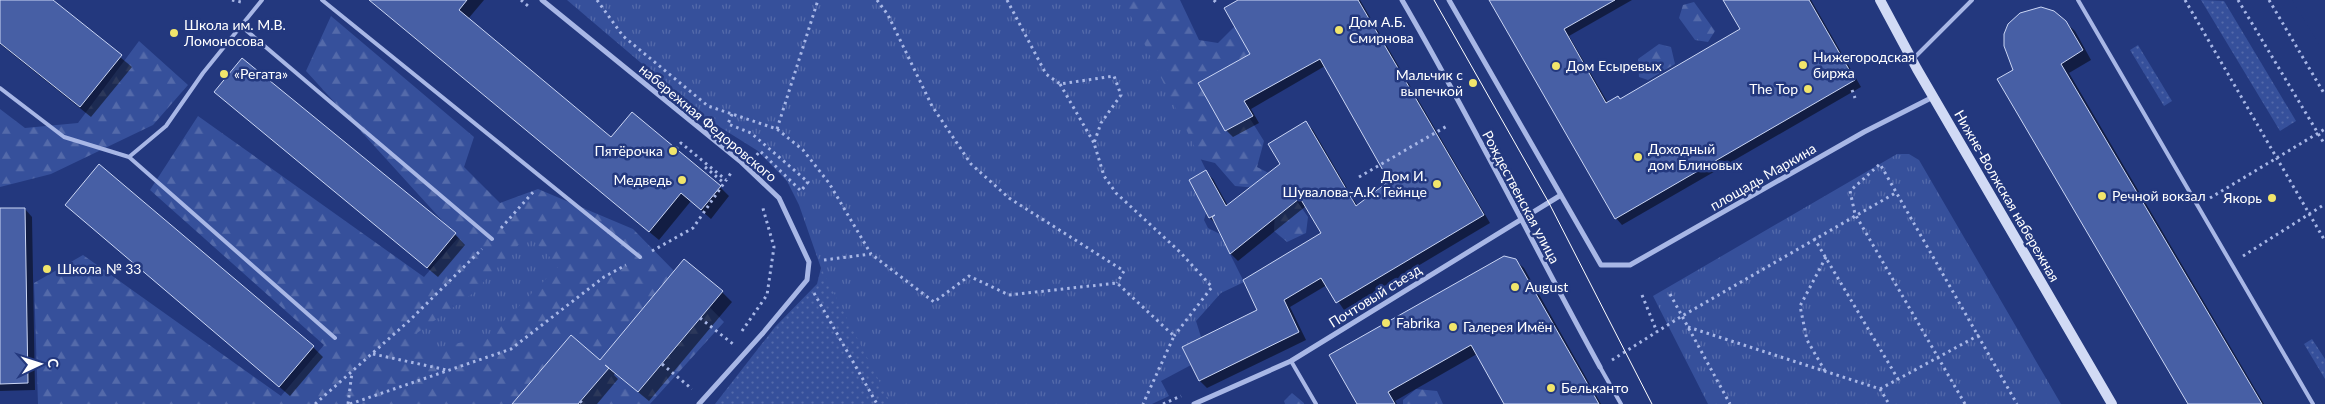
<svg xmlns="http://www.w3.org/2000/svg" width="2325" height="404" viewBox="0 0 2325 404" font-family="Lato,sans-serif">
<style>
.grass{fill:url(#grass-dots)}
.forest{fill:url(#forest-firs)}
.park{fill:url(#park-tufts)}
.pier{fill:#23387e}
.shadow{fill:#0007}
.building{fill:#475fa5;stroke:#cbd6f5}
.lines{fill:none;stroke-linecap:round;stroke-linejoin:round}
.path{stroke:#a8b7e6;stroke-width:3;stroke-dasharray:2.5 4;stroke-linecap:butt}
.lane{stroke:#a8b7e6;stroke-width:4}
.street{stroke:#a8b7e6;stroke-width:5}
.secondary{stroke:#d1daf5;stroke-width:10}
.tram{stroke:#fff;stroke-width:1}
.poi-dot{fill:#f1e56b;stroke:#23387e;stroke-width:2}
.labels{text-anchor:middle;stroke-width:5;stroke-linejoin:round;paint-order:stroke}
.poi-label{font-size:14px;fill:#fff;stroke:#23387e;text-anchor:start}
.street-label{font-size:14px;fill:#fff;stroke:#23387e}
</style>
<defs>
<pattern id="grass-dots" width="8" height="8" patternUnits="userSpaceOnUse" patternTransform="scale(1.25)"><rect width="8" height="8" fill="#36509b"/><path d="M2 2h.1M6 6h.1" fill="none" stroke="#546aaa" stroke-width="1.8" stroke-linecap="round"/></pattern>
<pattern id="forest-firs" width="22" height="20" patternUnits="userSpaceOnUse" patternTransform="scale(1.25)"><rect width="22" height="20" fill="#36509b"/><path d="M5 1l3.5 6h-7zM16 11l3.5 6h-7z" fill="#546aaa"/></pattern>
<pattern id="park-tufts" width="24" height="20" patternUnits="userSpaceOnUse" patternTransform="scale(1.25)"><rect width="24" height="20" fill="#36509b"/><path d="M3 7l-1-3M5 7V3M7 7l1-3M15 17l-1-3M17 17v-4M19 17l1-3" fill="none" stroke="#546aaa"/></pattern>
</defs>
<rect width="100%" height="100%" fill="#23387e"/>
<path class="grass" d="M2201 0 2224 1 2296 121 2280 131Z
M2138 45 2172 101 2164 106 2130 50Z
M871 263 1138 404H715L775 327 817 284 821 268Z
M2312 339 2325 359V379L2304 344Z"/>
<path class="forest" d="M1110 0H1180L1199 40 1218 43 1238 23 1261 33 1246 68 1242 106 1264 141 1257 167 1282 180 1308 217 1306 233 1287 242 1274 231 1275 210 1257 188 1235 186 1215 163 1179 154Z
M1694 2 1715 31 1708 42 1695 40 1679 18 1683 5Z
M331 16 474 137 464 167 500 203 538 189 633 229 724 322 650 404H38L34 283 83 255 281 396 324 345 150 190 198 116 424 277 458 238 306 71Z
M139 41 188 85 153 125 51 174 0 187V109L25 128 78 123Z
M1659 44 1671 47 1675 64 1648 80 1639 77 1638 59Z
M1416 389 1437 391 1443 404H1403V400Z
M1292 393 1304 403V404H1285L1284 401Z"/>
<path class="park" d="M567 0H1123L1206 170 1189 180 1206 213 1204 220 1208 228 1220 234 1244 282 1221 293 1196 321 1201 337 1182 347 1191 365 1161 381 1169 396 1152 404H891L821 268 799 205 787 181 758 151 707 119Z
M1897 154H1909L1919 160 2061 404H1708L1653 296Z
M528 235 559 266 489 336 420 352 417 333 472 294Z"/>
<path class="pier" d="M2292 0H2325V54Z"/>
<path class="shadow" d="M0 0H51L132 67 91 117 0 44Z
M369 0H484L468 19 612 138 720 187 729 196 711 219 691 201 659 240Z
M1240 0H1360L1490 223 1344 310 1327 285 1290 307 1306 340 1207 388 1200 381 1184 347 1259 310 1323 234 1306 206 1238 261 1231 254 1217 225 1210 218 1190 181 1206 172 1213 179 1228 206 1281 164 1306 123 1313 130 1358 207 1391 181 1325 66 1251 109 1259 123 1233 137 1226 130 1252 54Z
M1490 0H1632L1569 36 1608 103 1620 100 1742 30 1724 0H1811L1861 87 1622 225 1616 218Z
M2065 22 2075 31 2091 60 2069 73 2264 404H2189L2015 70 2006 52 2005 34Z
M215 92 455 234 465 245 438 277Z
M67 205 313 347 323 357 290 396Z
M0 209H25L32 217 35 390 0 391Z
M1515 260 1524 268 1601 404H1504L1477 354 1395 401 1397 404H1358Z
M722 292 732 302 649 401 615 373 614 375 618 379 597 404H514L600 362Z"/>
<path class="building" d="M0 0H53L122 55 80 107 0 43Z
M369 0H467L459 10 611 137 632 112 721 186 701 210 681 193 649 232Z
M1238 0H1358L1484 215 1336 303 1321 278 1284 300 1299 332 1199 381 1182 347 1257 310 1243 280 1321 233 1300 198 1230 254 1212 217 1215 215 1209 218 1189 180 1206 170 1226 206 1280 164 1268 144 1306 121 1356 206 1389 181 1320 59 1244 101 1253 116 1225 131 1198 83 1250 54 1224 8Z
M1489 0H1615L1564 29 1606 103 1618 96 1620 99 1740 29 1723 0H1809L1855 80 1615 219Z
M2041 7 2054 11 2066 21 2083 50 2061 64 2262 404H2188L1997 79 2013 70 2004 46V34L2008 24 2020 13Z
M242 58 456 233 427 268 214 92Z
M99 164 314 346 279 387 65 205Z
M0 208H25L28 383 0 384Z
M1504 256 1516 259 1599 404H1504L1471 345 1388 392 1395 404H1357L1329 355Z
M684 259 723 291 638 392 605 365 609 368 578 404H512L571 335 600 360Z"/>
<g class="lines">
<path class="path" d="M232 0 241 2
M521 0 528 6
M597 0 623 36 708 106 777 129 803 150 829 183 871 254
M877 0 888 15 932 106 971 164 1009 198 1124 271 1117 283
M1007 0 1046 74 1060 84 1114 76 1121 95 1101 123 1094 143 1104 176 1116 193 1180 252 1212 287 1174 336
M1214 0 1217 4
M2185 0 2325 241
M2238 0 2325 145
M2269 0 2325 95
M1060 84 1094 143
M1852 90 1855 98
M732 114 728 124 751 133 808 182 801 191 760 151 756 156
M777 129 818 0
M676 149 681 143 726 180
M705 167 724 183
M1359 177 1447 126
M2210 198 2325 129
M501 228 535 190
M1814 238 1898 379
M652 251 693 228 731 173
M2243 256 2325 204
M824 260 871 254 934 302 969 276 1009 295 1117 283 1174 336 1143 404
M814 293 877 404
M1670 294 1730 404
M1642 295 1657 332
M700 318 733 344
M1688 327 1880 389 1889 404
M742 331 767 295 774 247 762 205
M373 354 447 370
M1612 360 1682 316 1897 192
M662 364 692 389
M1825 371 1807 340 1800 306 1826 257
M1880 389 1979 335
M580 401 583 404
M315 404 410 320 482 249
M348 404 352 372
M350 404 511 349 604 277 626 265
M1163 404 1181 396
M1965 404 1855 214 1850 191 1880 164 2017 404"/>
<path class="lane" d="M322 0 640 257
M2078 0 2313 404
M241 26 492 239
M1913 59 1972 0
M0 88 64 137 129 157 166 126 203 73 262 0
M129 157 335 338
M1291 361 1316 404
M1600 367 1621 404"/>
<path class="street" d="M542 0 740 161 779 198 809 262 807 280 763 333 699 404
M1402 0C1472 120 1533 245 1600 367
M1449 0 1601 265H1630L1864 132 1933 97
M1194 404 1291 361 1561 195"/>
<path class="secondary" d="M1880 0 1917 69 2112 404"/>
<path class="tram" d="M1434 0 1549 203 1652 404"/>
</g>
<g class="poi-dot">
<circle cx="1339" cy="30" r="5"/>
<circle cx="174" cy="33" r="5"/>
<circle cx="1803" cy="65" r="5"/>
<circle cx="1556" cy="66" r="5"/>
<circle cx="224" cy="74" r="5"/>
<circle cx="1473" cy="83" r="5"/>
<circle cx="1808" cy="89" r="5"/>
<circle cx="673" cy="151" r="5"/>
<circle cx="1638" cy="157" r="5"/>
<circle cx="682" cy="180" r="5"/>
<circle cx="1437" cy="184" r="5"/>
<circle cx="2102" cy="196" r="5"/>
<circle cx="2272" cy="198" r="5"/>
<circle cx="47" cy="269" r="5"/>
<circle cx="1515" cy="287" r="5"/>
<circle cx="1386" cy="323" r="5"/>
<circle cx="1453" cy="327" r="5"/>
<circle cx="1551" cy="388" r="5"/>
</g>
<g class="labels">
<g class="poi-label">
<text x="1349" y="27">Дом А.Б.<tspan x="1349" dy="16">Смирнова</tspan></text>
<text x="184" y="30">Школа им. М.В.<tspan x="184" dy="16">Ломоносова</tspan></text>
<text x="1813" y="62">Нижегородская<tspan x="1813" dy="16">биржа</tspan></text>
<text x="1566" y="71">Дом Есыревых</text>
<text x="234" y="79">«Регата»</text>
<text x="1463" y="80" text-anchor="end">Мальчик с<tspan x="1463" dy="16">выпечкой</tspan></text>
<text x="1798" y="94" text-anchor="end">The Top</text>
<text x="1648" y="154">Доходный<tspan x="1648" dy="16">дом Блиновых</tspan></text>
<text x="663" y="156" text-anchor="end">Пятёрочка</text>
<text x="1427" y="181" text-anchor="end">Дом И.<tspan x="1427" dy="16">Шувалова-А.К. Гейнце</tspan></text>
<text x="672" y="185" text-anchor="end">Медведь</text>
<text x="2112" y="201">Речной вокзал</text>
<text x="2262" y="203" text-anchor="end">Якорь</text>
<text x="57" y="274">Школа № 33</text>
<text x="1525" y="292">August</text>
<text x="1396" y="328">Fabrika</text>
<text x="1463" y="332">Галерея Имён</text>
<text x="1561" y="393">Бельканто</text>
</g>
<g class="street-label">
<text transform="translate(708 123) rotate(40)" y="5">набережная Федоровского</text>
<text transform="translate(1763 177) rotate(-30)" y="5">площадь Маркина</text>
<text transform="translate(2007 196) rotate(60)" y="5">Нижне-Волжская набережная</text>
<text transform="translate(1521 197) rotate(62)" y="5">Рождественская улица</text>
<text transform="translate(1375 296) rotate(-32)" y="5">Почтовый съезд</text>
</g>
</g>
<g transform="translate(40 364) rotate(86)" stroke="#23387e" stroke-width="4" paint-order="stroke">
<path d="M0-4L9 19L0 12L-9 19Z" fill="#ffffff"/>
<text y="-8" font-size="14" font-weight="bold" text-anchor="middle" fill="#ffffff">С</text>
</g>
</svg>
